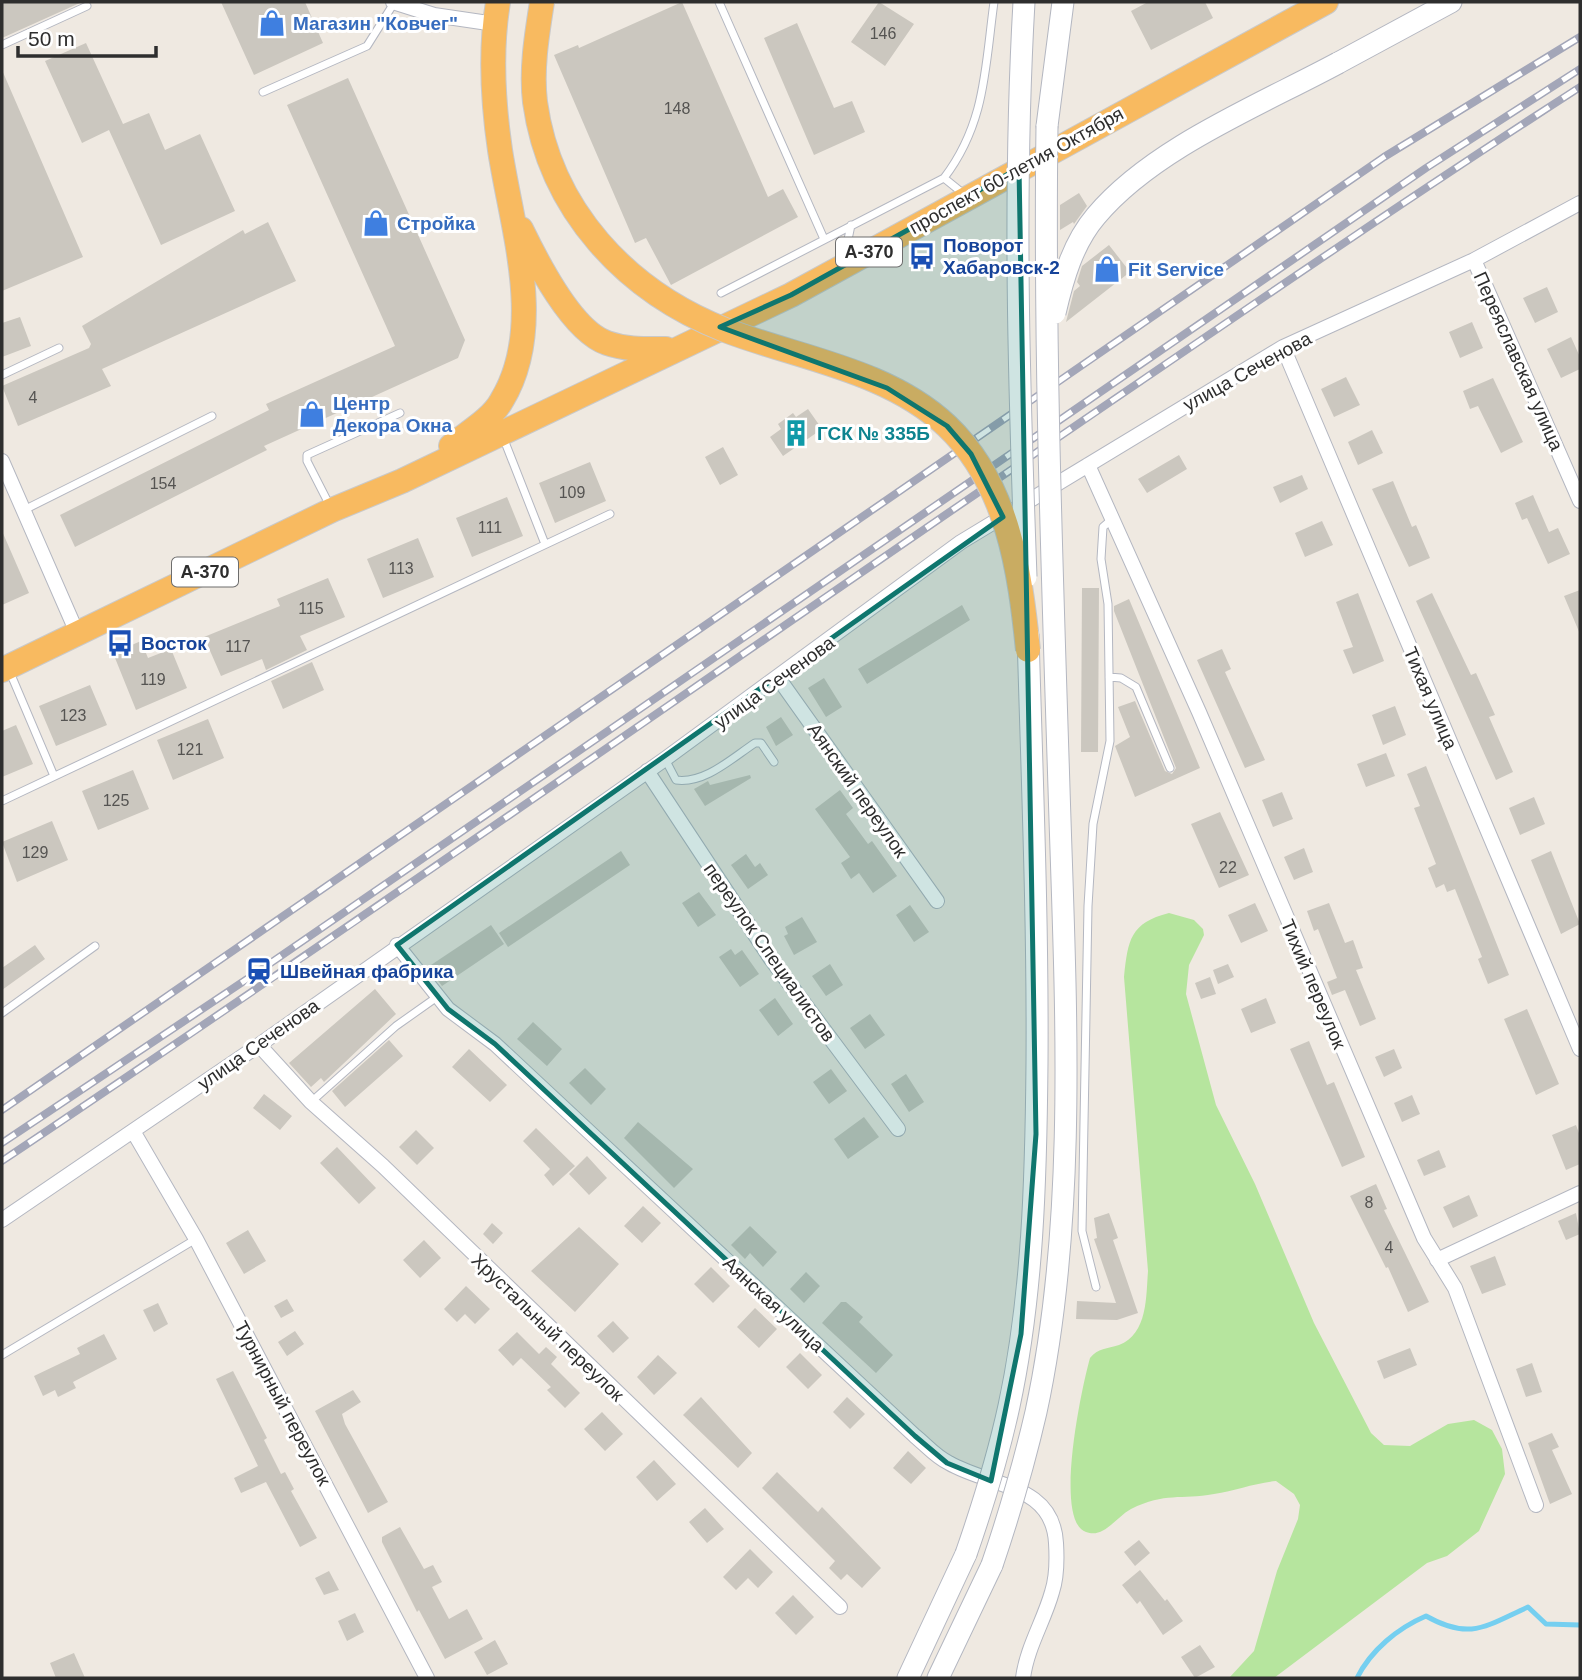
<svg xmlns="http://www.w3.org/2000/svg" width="1582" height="1680" viewBox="0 0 1582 1680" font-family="Arial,sans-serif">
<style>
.green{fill:#b6e59e}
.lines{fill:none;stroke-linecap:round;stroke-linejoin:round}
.stream{stroke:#75cff0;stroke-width:5}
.building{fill:#cbc7bf}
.service-casing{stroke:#b4b7c1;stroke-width:9}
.minor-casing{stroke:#b4b7c1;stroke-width:16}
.secondary-casing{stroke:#b4b7c1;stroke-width:23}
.trunk-casing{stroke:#c9c9c9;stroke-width:26}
.service{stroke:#fff;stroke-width:7}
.minor{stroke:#fff;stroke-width:14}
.secondary{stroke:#fff;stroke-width:21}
.trunk{stroke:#f8ba60;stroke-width:24}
.rail-casing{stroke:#a3a6b8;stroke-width:8}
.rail{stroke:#fff;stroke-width:5;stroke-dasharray:16;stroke-linecap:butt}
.secondary-bridge-casing{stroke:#b4b7c1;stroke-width:23;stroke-linecap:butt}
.trunk-bridge-casing{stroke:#c9c9c9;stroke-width:26;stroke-linecap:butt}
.secondary-bridge{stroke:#fff;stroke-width:21}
.trunk-bridge{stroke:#f8ba60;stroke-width:24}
.marked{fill:#0f766e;fill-opacity:0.2;stroke:#0f766e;stroke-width:5;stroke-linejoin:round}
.labels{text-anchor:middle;stroke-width:6;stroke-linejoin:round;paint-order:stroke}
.number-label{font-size:16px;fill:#555452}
.shield{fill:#fff;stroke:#6d6d6d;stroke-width:2}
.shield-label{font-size:18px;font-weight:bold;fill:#2e2e2e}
.shop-label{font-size:19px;font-weight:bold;fill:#366cbe;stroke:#fff;text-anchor:start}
.street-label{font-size:19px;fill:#2e2e2e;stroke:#fff}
.transit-label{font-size:19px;font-weight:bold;fill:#164399;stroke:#fff;text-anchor:start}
.culture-label{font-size:19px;font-weight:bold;fill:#0d838f;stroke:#fff;text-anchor:start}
</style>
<rect width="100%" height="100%" fill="#efe9e1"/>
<path class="green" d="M1169 913 1194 920 1203 929 1204 935 1189 965 1186 994 1216 1105 1255 1184 1314 1323 1371 1433 1384 1445 1410 1446 1448 1424 1474 1420 1492 1430 1502 1449 1505 1474 1479 1531 1447 1556 1427 1563 1274 1678H1229L1254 1651 1277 1571 1298 1519 1300 1505 1294 1494 1276 1481C1254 1483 1235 1491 1214 1494 1180 1500 1166 1492 1131 1509 1116 1517 1104 1539 1086 1532 1053 1521 1082 1386 1090 1358 1098 1348 1107 1349 1119 1345 1148 1334 1146 1296 1148 1271L1124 977C1128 940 1130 923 1169 913Z"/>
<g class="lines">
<path class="stream" d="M1357 1678C1371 1650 1398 1628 1426 1616 1470 1641 1486 1626 1528 1607L1546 1624 1580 1625"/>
</g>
<path class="building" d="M2 2H82L2 38Z
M221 2H305L323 43 254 75Z
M682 2 768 197 783 189 798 217 671 285 646 238 635 243 554 55 578 45 579 48Z
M879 2 914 24 885 66 851 42Z
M1148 2H1205L1213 18 1151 50 1131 11Z
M797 23 834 108 852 101 865 132 814 155 764 38Z
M86 43 123 124 149 113 165 150 200 134 235 211 161 245 109 130 82 143 45 61Z
M2 70 83 257 2 291Z
M348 78 465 340 458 358 264 446 267 450 75 547 60 515 269 410 266 404 395 346 287 105Z
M1079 193 1087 206 1074 224 1073 222 1060 230V205Z
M268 222 296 281 102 369 111 386 18 426 2 386 89 348 91 344 82 326 243 230 245 234Z
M1109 245 1130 272 1066 322 1074 291 1080 286 1077 282 1082 266Z
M1547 287 1558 312 1535 323 1523 298Z
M20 317 31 346 2 357V323Z
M1472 322 1483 348 1460 358 1449 332Z
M1571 337 1580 357V369L1561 378 1547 349Z
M1346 377 1360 405 1334 417 1321 389Z
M1493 378 1523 442 1501 453 1478 406 1470 409 1463 391Z
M808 409 822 429 783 456 770 437 781 429 778 424 793 413 796 417Z
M1372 430 1383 453 1358 465 1348 442Z
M723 447 738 475 720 485 705 457Z
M1179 455 1187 469 1147 493 1138 479Z
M590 462 606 501 555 523 539 483Z
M1302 475 1308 489 1280 503 1273 487Z
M1393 481 1412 527 1416 525 1430 558 1409 567 1372 489Z
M1533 495 1549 532 1558 528 1570 554 1548 564 1527 518 1522 520 1515 503Z
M507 497 523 536 472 557 456 518Z
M1322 521 1333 545 1305 557 1295 533Z
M2 531 29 593 2 605Z
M418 538 434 577 383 598 367 559Z
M328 578 345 617 300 636 307 650 266 670 262 659 221 676 204 637 280 606 277 599Z
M1082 588H1099L1098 752H1081Z
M1580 590V634L1564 596Z
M1358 593 1384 661 1353 674 1343 650 1353 647 1336 602Z
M1432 593 1471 675 1476 673 1495 715 1489 717 1513 772 1496 780 1416 601Z
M1129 599 1200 768 1135 797 1115 746 1130 737 1118 707 1135 701 1165 771 1172 774 1176 768 1114 611V606Z
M962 605 970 620 867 684 858 669Z
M141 641 148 658 171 649 187 688 136 710 113 653Z
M1222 649 1231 669 1225 672 1265 760 1245 768 1197 660Z
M312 662 324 690 283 709 271 681Z
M824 678 842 707 826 717 808 688Z
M90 685 107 725 56 746 39 706Z
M1395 706 1406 735 1383 745 1372 715Z
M781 717 793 735 776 746 766 727Z
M208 719 224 758 173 780 157 740Z
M16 725 33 764 2 777V731Z
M1386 753 1395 776 1366 787 1357 764Z
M1426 766 1509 975 1488 984 1478 959 1482 957 1455 889 1447 892 1444 884 1436 888 1428 868 1436 864 1414 808 1420 806 1407 774Z
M133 770 149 809 98 830 82 791Z
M750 775 751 778 705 806 694 789 708 781 710 785Z
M840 790 853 808 846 814 868 844 872 841 897 876 873 893 859 873 851 879 841 863 850 857 815 809Z
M1282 792 1293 819 1273 827 1262 800Z
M1534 797 1545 824 1520 835 1509 808Z
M1220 812 1249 875 1219 888 1191 824Z
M52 821 68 860 17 882 2 842Z
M1304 848 1313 872 1294 880 1284 857Z
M621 851 630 865 508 947 499 933Z
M1551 851 1580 924 1561 934 1531 860Z
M746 854 755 867 760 863 768 875 748 889 731 865Z
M699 892 716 915 698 927 682 903Z
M1255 903 1268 931 1241 943 1228 915Z
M1329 903 1345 943 1353 940 1363 968 1356 970 1376 1019 1360 1026 1345 990 1332 995 1327 982 1337 978 1318 929 1314 931 1307 911Z
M910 905 929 932 914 942 896 915Z
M802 917 817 942 794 955 784 936 788 934 785 927Z
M491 925 504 944 442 986 428 967Z
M35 945 45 959 2 990V968Z
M731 949 735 955 742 950 759 974 740 987 719 957Z
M830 964 843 985 826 996 812 976Z
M1228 964 1234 977 1218 984 1213 970Z
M1210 977 1216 994 1201 999 1195 983Z
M375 989 396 1014 324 1082 321 1078 311 1087 289 1063Z
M775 998 793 1024 778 1036 759 1010Z
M1266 998 1276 1023 1251 1033 1241 1009Z
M1527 1009 1559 1084 1536 1095 1504 1019Z
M870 1014 885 1035 865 1049 850 1028Z
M533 1022 562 1049 547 1066 517 1039Z
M389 1040 403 1056 345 1107 332 1091Z
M1309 1041 1327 1085 1334 1082 1365 1157 1342 1167 1290 1049Z
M469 1049 507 1085 490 1102 452 1067Z
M1394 1049 1402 1068 1384 1077 1375 1057Z
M585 1068 606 1089 591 1105 569 1083Z
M831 1069 847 1091 829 1104 813 1082Z
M906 1074 924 1102 909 1112 891 1084Z
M264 1094 292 1116 280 1130 253 1108Z
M1412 1095 1420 1114 1402 1122 1394 1103Z
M864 1117 879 1137 848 1159 834 1139Z
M638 1122 693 1169 674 1188 624 1138Z
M1576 1125 1580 1136V1164L1566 1170 1552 1135Z
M536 1128 575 1166 553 1186 544 1175 550 1169 523 1141Z
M416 1130 434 1148 417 1165 399 1147Z
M337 1147 376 1188 359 1204 320 1163Z
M1439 1150 1446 1167 1424 1176 1417 1160Z
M587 1156 607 1178 589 1195 569 1174Z
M1376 1184 1387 1209 1384 1210 1429 1302 1408 1312 1388 1267 1386 1268 1350 1196Z
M1469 1195 1478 1216 1453 1228 1443 1207Z
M643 1206 661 1223 642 1243 624 1226Z
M1109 1213 1118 1238 1113 1240 1138 1313 1117 1320 1076 1319 1077 1301 1116 1303 1094 1239 1097 1238 1094 1218Z
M1576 1213 1580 1234 1566 1240 1558 1221Z
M492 1223 503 1233 493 1244 483 1234Z
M750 1226 777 1252 763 1267 750 1253 745 1259 731 1245Z
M579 1227 619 1264 575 1312 531 1271Z
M248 1230 266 1261 244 1274 226 1243Z
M424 1240 441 1258 420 1278 403 1260Z
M1495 1256 1506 1285 1482 1294 1470 1266Z
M711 1267 730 1286 713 1303 694 1284Z
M806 1272 820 1286 804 1303 790 1289Z
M466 1286 490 1309 475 1324 465 1314 457 1322 444 1309Z
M287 1299 294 1311 281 1318 274 1306Z
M841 1302H846L863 1317 859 1322 893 1355 876 1373 822 1323Z
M158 1303 168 1324 154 1332 143 1310Z
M755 1308 777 1329 759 1348 737 1327Z
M613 1321 629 1338 613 1353 597 1336Z
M295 1331 304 1344 287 1356 278 1342Z
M517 1332 539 1354 546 1347 557 1357 551 1364 580 1393 565 1408 547 1390 551 1387 521 1358 513 1366 498 1350Z
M104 1334 117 1359 73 1382 76 1388 58 1397 55 1390 43 1396 34 1376 80 1354 77 1348Z
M1410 1348 1417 1365 1384 1379 1377 1361Z
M800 1353 822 1375 808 1389 786 1367Z
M658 1355 677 1373 654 1395 637 1377Z
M1532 1363 1542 1392 1526 1397 1516 1369Z
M233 1371 267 1438 264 1440 281 1474 285 1472 294 1489 291 1491 317 1538 300 1547 266 1482 241 1493 234 1478 258 1466 216 1379Z
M353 1390 361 1402 342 1414 345 1424 388 1502 368 1513 315 1411Z
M701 1397 752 1453 738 1468 683 1415Z
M847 1397 865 1414 850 1429 833 1412Z
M602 1412 623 1434 605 1451 584 1429Z
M1552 1433 1559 1447 1552 1450 1572 1494 1550 1504 1528 1443Z
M908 1451 926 1468 911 1484 893 1468Z
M654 1460 676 1484 657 1501 636 1477Z
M777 1472 818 1512 822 1507 881 1568 862 1588 847 1574 841 1580 829 1568 835 1561 762 1488Z
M705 1508 724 1529 707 1543 689 1522Z
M400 1527 424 1569 433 1565 442 1582 432 1587 449 1619 467 1609 483 1639 445 1659 419 1610 417 1612 382 1542V1537Z
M1139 1540 1150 1553 1135 1566 1124 1552Z
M750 1549 773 1572 758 1588 748 1578 736 1590 723 1577Z
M1140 1570 1165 1601 1167 1599 1183 1621 1163 1635 1140 1601 1137 1604 1122 1585Z
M329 1571 339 1590 324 1595 315 1578Z
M793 1595 814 1617 796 1635 775 1613Z
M355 1613 364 1632 347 1641 338 1621Z
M495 1640 508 1664 487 1675 474 1652Z
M1200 1645 1215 1667 1195 1678 1181 1657Z
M74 1653 85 1678H56L50 1663Z"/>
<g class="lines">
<defs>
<path id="service" d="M719 2 824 239
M2 45 87 6
M263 92 367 46 394 3
M944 178 965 195
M844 259 851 225
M721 293 944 178C986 123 985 67 994 2
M2 375 59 348
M503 437 545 544
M330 506 307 461V455L400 413
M24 510 212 416
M9 670 54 776
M1109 677 1121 678 1136 687 1170 768
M665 759 676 780C705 784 732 758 755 743H761L774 762
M2 801 610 514
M2 1013 95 946
M311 1102 396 1026 437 997
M1096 1287 1082 1231 1088 906 1093 824 1110 741 1108 604 1101 559 1103 527 1110 521
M2 1355 196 1239"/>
<path id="minor" d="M393 2 434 15 495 24
M1474 260 1580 501
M1283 347 1580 1049
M2 461 78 635
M1088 465 1199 712 1424 1238 1455 1288 1536 1505
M779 679 937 901
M647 771 771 959 898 1129
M397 945 448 1009 495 1044 915 1436C926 1445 936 1457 949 1463 991 1487 1053 1484 1056 1543 1057 1559 1057 1577 1052 1592 1044 1621 1027 1647 1023 1678
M259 1045 311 1102 383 1166 840 1607
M133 1131 196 1239 427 1678
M2 1220 259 1045 665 759 961 542 1283 347 1474 260 1580 203
M1437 1260 1580 1193"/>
<path id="secondary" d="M1338 63 1451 2
M1047 126 1063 2
M908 1678 966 1554
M938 1678 992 1565"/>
<path id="trunk" d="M521 229C537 262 572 331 607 343 627 350 646 349 666 349
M451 446C467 433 492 419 502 400 546 327 512 229 500 150 493 102 490 50 498 2
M2 670 332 510 402 481 791 295 1326 2"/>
</defs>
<use href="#service" class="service-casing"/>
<use href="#minor" class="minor-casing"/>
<use href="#secondary" class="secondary-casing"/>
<use href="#trunk" class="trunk-casing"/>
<use href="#service" class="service"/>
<use href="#minor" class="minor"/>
<use href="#secondary" class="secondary"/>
<use href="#trunk" class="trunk"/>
<defs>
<path id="rail" d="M2 1110 1384 157 1580 37
M2 1143 259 971 1426 168 1580 69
M2 1161C363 919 719 669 1078 424 1245 310 1411 196 1580 87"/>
</defs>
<use href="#rail" class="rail-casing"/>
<use href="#rail" class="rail"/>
<defs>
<path id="secondary-bridge" d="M1024 2C1013 193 1019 386 1026 577
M1055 313C1063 278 1073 243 1096 216 1153 148 1260 105 1338 63
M966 1554C983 1505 998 1457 1009 1406 1033 1295 1036 1177 1037 1063 1038 920 1032 777 1028 634
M992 1565C1009 1515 1024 1464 1036 1412 1079 1214 1065 989 1059 788 1052 567 1044 347 1047 126"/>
<path id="trunk-bridge" d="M542 2C537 34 531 69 535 102 550 210 626 291 725 330 798 358 888 370 947 426 1008 484 1020 571 1028 650"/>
</defs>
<use href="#secondary-bridge" class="secondary-bridge-casing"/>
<use href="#trunk-bridge" class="trunk-bridge-casing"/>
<use href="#secondary-bridge" class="secondary-bridge"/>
<use href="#trunk-bridge" class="trunk-bridge"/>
</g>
<path class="marked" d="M1019 168 1036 1134 1021 1334 991 1481 947 1463 915 1436 495 1044 448 1009 397 945 1003 517 971 454 947 426 887 388 720 327 791 295Z"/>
<defs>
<symbol id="shop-bare" viewBox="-9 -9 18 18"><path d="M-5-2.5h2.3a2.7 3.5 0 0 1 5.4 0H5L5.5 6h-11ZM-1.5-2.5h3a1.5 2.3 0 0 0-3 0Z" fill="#3f7fe0" stroke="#fff" stroke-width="2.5" paint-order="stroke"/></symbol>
<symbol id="bus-bare" viewBox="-9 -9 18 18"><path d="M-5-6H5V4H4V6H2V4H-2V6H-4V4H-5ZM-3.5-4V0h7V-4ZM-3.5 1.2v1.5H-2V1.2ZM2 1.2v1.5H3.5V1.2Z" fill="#1a4fb4" stroke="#fff" stroke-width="2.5" paint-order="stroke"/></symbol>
<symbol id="building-bare" viewBox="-9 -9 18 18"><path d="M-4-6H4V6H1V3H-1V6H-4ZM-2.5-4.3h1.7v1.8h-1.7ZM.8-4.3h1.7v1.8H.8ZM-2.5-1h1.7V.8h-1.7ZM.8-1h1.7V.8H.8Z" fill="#0f9aa8" stroke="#fff" stroke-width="2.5" paint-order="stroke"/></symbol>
<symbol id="station-bare" viewBox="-9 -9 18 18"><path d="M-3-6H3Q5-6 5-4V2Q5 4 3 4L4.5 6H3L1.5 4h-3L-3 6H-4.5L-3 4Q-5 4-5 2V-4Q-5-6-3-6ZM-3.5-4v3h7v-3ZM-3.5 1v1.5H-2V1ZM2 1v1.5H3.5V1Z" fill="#1a4fb4" stroke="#fff" stroke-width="2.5" paint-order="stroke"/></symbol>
</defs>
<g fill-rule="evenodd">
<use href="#shop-bare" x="253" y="4" width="38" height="38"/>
<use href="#shop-bare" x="357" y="204" width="38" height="38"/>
<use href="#bus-bare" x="903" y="237" width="38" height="38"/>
<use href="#shop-bare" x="1088" y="250" width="38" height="38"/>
<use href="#shop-bare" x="293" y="395" width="38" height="38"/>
<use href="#building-bare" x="777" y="414" width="38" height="38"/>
<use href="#bus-bare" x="101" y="624" width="38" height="38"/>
<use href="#station-bare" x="240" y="952" width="38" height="38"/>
</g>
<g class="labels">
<g class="number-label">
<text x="883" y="39">146</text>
<text x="677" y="114">148</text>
<text x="33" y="403">4</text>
<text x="163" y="489">154</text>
<text x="572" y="498">109</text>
<text x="490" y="533">111</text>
<text x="401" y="574">113</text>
<text x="311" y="614">115</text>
<text x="238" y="652">117</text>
<text x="153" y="685">119</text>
<text x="73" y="721">123</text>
<text x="190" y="755">121</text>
<text x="116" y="806">125</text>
<text x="35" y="858">129</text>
<text x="1228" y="873">22</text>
<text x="1369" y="1208">8</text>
<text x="1389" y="1253">4</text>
</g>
<g class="shield">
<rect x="836" y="237.5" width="66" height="29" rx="5"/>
<rect x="172" y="557.5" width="66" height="29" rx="5"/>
</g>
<g class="shield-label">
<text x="869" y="258">А-370</text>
<text x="205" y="578">А-370</text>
</g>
<g class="shop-label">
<text x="293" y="30">Магазин "Ковчег"</text>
<text x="397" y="230">Стройка</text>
<text x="1128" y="276">Fit Service</text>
<text x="333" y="410">Центр<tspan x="333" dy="22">Декора Окна</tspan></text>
</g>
<g class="street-label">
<text transform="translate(1016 170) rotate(-29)" y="7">проспект 60-летия Октября</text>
<text transform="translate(1519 361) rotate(66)" y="7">Переяславская улица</text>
<text transform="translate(1247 371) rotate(-29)" y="7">улица Сеченова</text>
<text transform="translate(774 682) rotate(-36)" y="7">улица Сеченова</text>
<text transform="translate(1431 698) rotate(67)" y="7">Тихая улица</text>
<text transform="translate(858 790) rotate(55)" y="7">Аянский переулок</text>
<text transform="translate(770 952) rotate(55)" y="7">переулок Специалистов</text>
<text transform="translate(1314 984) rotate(67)" y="7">Тихий переулок</text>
<text transform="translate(258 1044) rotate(-35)" y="7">улица Сеченова</text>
<text transform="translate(774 1304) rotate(43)" y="7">Аянская улица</text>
<text transform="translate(548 1327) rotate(44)" y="7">Хрустальный переулок</text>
<text transform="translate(283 1403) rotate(62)" y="7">Турнирный переулок</text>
</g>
<g class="transit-label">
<text x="943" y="252">Поворот<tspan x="943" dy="22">Хабаровск-2</tspan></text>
<text x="141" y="650">Восток</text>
<text x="280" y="978">Швейная фабрика</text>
</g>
<g class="culture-label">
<text x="817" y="440">ГСК № 335Б</text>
</g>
</g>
<rect width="1582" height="1680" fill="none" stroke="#2e2e2e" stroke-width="7"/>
<path d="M18 46v10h138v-10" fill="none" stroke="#2e2e2e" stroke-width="3.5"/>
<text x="28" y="46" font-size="21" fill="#2e2e2e" stroke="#ffffff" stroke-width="5" paint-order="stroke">50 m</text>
</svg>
